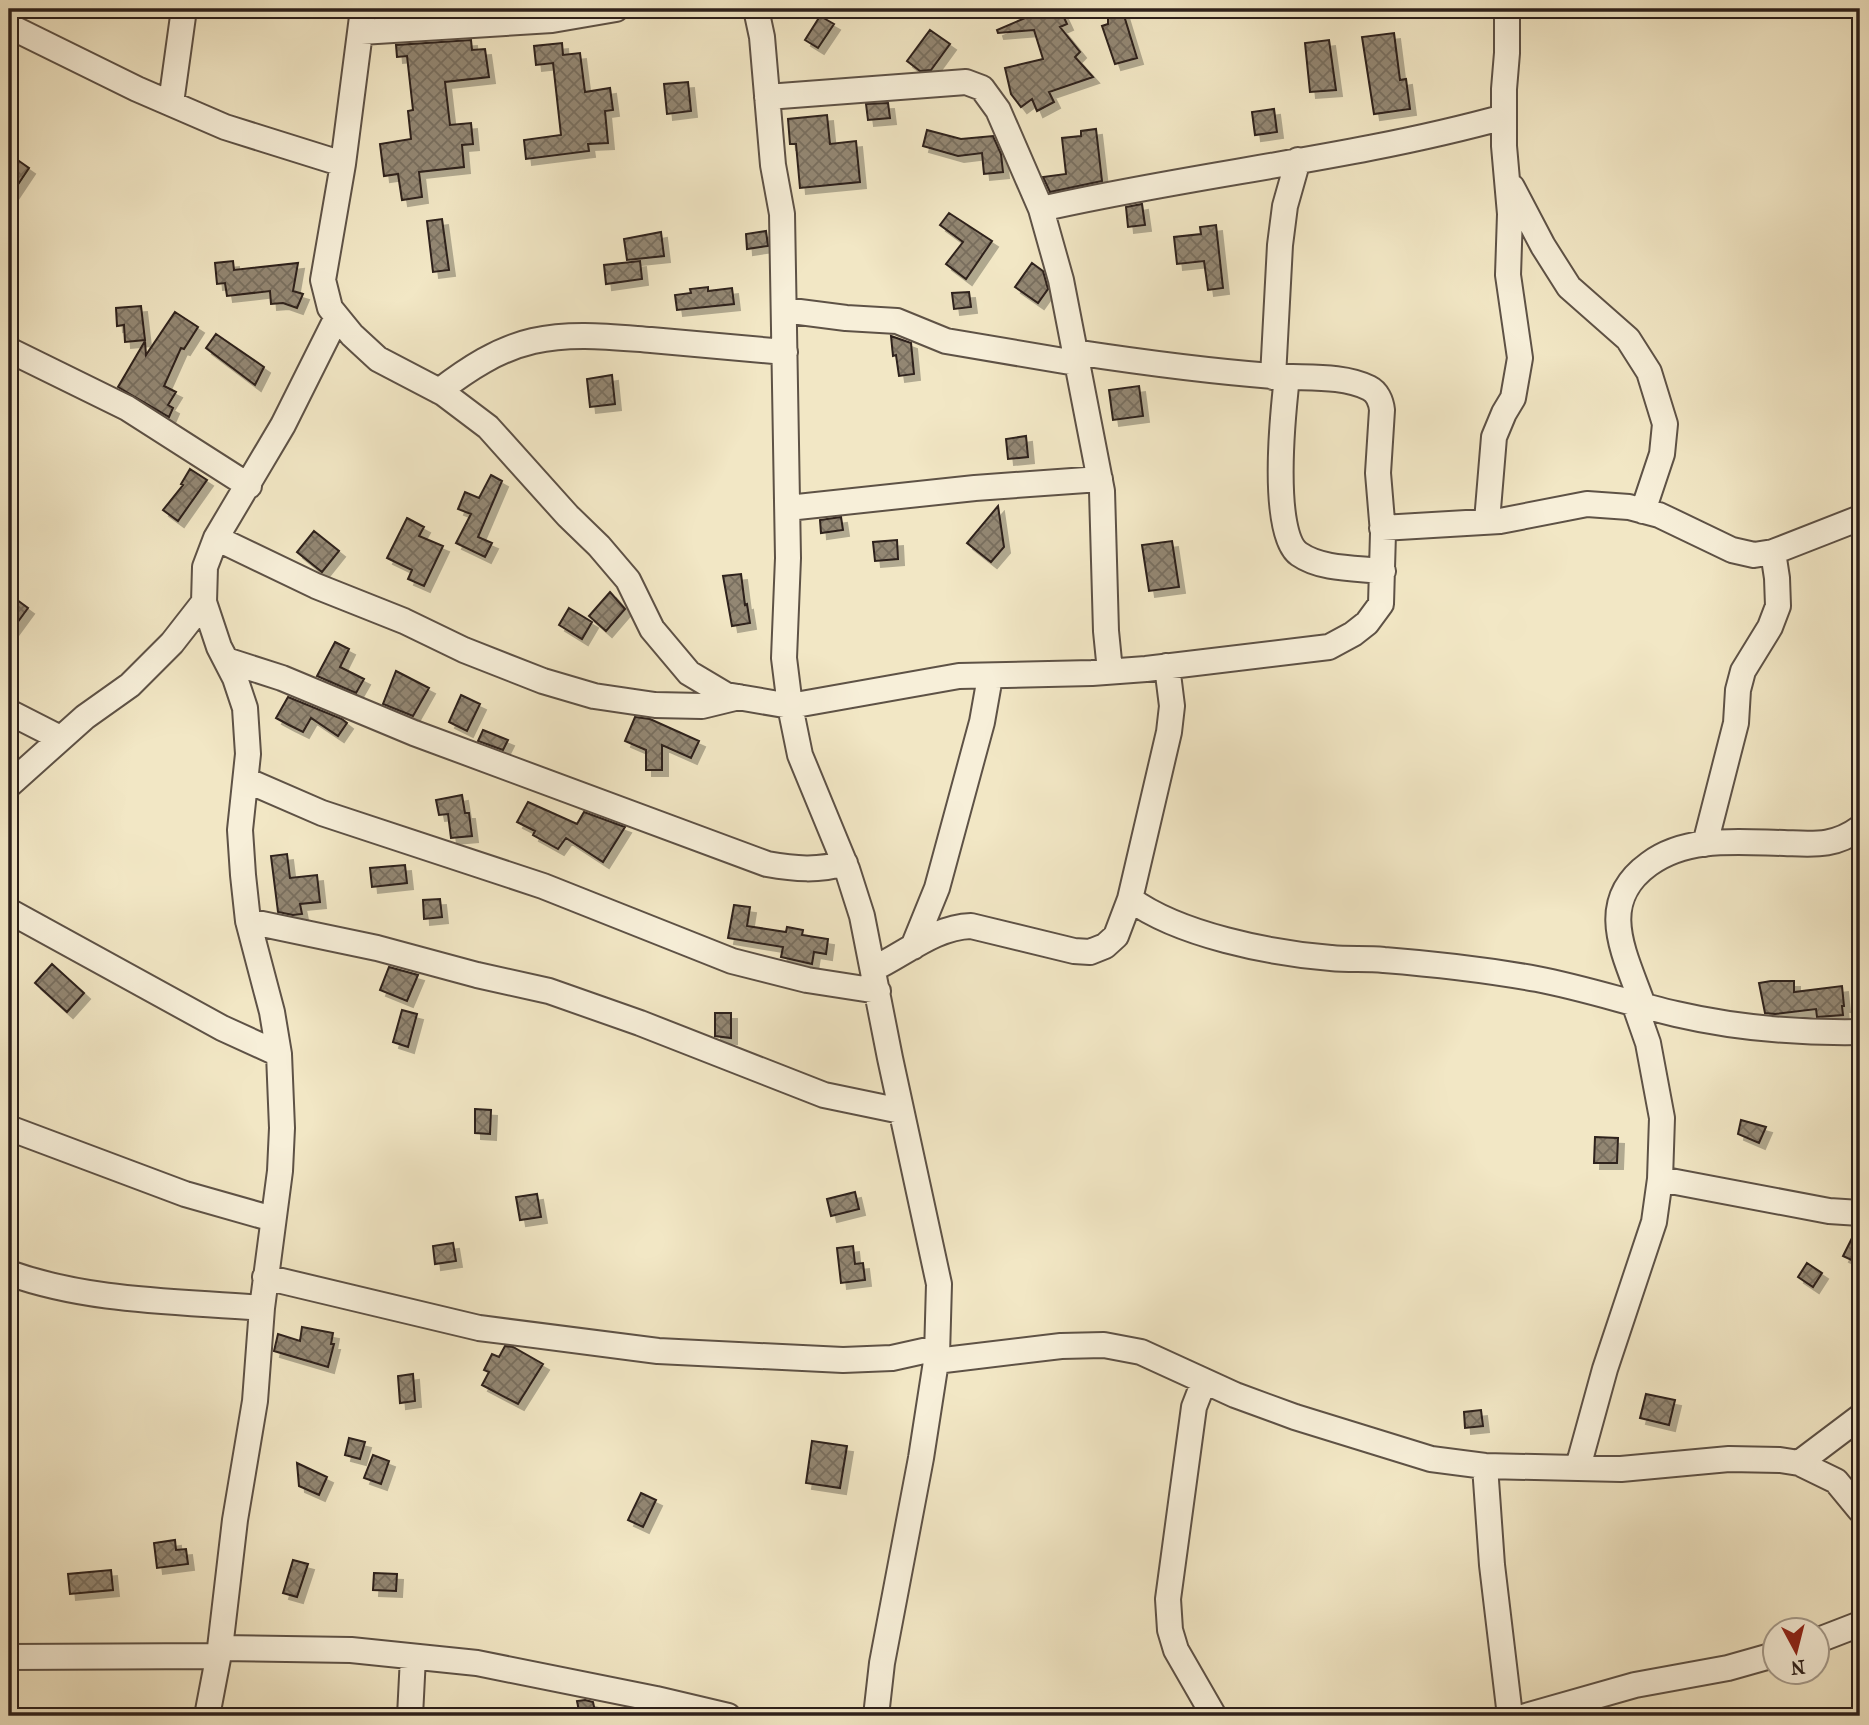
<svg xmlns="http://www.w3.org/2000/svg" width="1869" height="1725" viewBox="0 0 1869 1725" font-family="'IM FELL French Canon',serif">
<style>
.building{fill:url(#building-cross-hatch);stroke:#2d201b;stroke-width:2;filter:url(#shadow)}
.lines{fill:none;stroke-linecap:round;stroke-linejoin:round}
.street-casing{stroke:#5e5246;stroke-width:28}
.street{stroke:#f7efd9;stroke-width:24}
</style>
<defs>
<pattern id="building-cross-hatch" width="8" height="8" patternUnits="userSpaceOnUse" patternTransform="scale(1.75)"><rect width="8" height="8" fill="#938773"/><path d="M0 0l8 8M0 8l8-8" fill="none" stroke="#786e5e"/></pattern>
<filter id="shadow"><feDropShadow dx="6" dy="6" stdDeviation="0" flood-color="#0004"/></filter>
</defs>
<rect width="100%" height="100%" fill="#f2e7c5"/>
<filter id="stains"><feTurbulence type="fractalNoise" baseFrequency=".00286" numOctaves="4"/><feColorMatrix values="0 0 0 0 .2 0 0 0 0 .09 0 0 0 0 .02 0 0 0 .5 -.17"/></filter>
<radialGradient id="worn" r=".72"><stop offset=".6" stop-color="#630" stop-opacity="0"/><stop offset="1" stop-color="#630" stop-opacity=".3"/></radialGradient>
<path class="building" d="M1046 9H1060L1067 24 1060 27 1080 52 1075 57 1093 77 1049 92 1054 102 1037 111 1032 99 1021 107 1011 94 1005 68 1043 59 1034 30 998 33 997 30Z
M1108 9H1122L1137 58 1115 64 1102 26 1108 24Z
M820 16 834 24 818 48 805 40Z
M930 30 950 44 931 70 920 71 907 61Z
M1394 33 1400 80 1406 79 1410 109 1374 114 1362 37Z
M471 40 472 50 485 49 489 77 445 82 450 125 471 123 473 144 462 145 464 167 419 172 422 197 402 200 398 174 384 176 380 144 411 139 408 111 413 110 407 56 397 57 396 45Z
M1329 40 1336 90 1310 92 1305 43Z
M562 43 563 55 580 53 585 92 610 88 613 110 605 111 608 143 588 144 589 151 526 159 524 140 561 135 553 63 536 65 534 46Z
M688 82 691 111 667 114 664 84Z
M888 103 890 118 868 120 866 104Z
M1274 109 1277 132 1255 135 1252 112Z
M827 115 830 144 856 141 860 182 800 188 796 144H790L788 119Z
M1096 129 1102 181 1050 192 1043 177 1066 174 1062 138 1081 136V131Z
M927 130 961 139 993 136 1001 154 1003 172 984 174 982 153 958 156 923 146Z
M9 154 29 168 9 198Z
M1142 204 1145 225 1128 227 1126 207Z
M949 213 992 241 966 279 946 264 963 242 940 225Z
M442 219 449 270 433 272 427 221Z
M1216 225 1223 288 1208 290 1204 261 1177 264 1174 237 1201 234 1200 227Z
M766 231 768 246 747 249 746 234Z
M661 232 664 256 627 260 624 239Z
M233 261 234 270 298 263 293 291 303 294 297 308 283 303 271 304 270 291 227 296 225 283 217 284 215 263Z
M640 261 642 279 606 284 604 265Z
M1032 263 1043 271 1048 289 1038 303 1015 287Z
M708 287V291L732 288 734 304 677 310 675 295 691 293 690 289Z
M969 292 971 307 954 309 952 293Z
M141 306 145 340 125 342 124 325 117 326 116 308Z
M175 312 198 327 184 349 181 348 164 386 176 392 168 405 173 408 169 417 118 387 145 341 146 355Z
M216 334 264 367 255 385 206 348Z
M891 336 911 343 914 374 899 376 896 355 893 356Z
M612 375 615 404 590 407 587 379Z
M1139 386 1143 416 1113 420 1109 390Z
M1026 436 1028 457 1008 459 1006 439Z
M190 469 207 480 178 521 163 510 183 485 181 484Z
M491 475 502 481 478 537 492 543 485 557 456 543 471 514 458 509 465 492 479 498Z
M998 506 1004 547 991 562 967 543Z
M841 517 843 530 821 533 820 520Z
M407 518 424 527 419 536 443 546 424 586 408 579 412 570 387 558Z
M314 531 339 551 322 572 297 552Z
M897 540 898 559 875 561 873 542Z
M1172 541 1179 587 1149 591 1142 545Z
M741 574 745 605 747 604 750 623 732 626 723 576Z
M610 592 625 609 606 631 589 616Z
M9 594 28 608 9 634Z
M569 608 592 622 582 639 559 625Z
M335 642 349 649 340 667 364 679 356 693 317 676Z
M396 671 429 688 413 716 383 704Z
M461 695 480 704 467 731 449 722Z
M288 697 342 719 347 723 338 736 311 718 303 732 289 725 276 718Z
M635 717 650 719 699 741 691 758 662 745V770H646V750L625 741Z
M483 730 508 740 503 750 478 741Z
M462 795 465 813H469L472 836 451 838 448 814 439 815 436 800Z
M528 802 577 824 584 812 625 827 603 862 566 838 558 849 533 835 535 831 517 822Z
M287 854 290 878 317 875 320 902 300 904 302 914 293 915 278 912 271 856Z
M405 865 407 883 372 887 370 868Z
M440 899 442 917 424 919 423 900Z
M734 905 750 907 747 926 786 932 787 927 803 930 802 935 828 939 826 954 814 952 812 964 781 957 783 947 728 938Z
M52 964 84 993 67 1012 35 983Z
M389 967 418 975 407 1001 380 990Z
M1771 981H1794V992L1842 986 1844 1006H1842L1843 1015 1817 1017 1816 1009 1775 1014 1765 1013 1759 983Z
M402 1010 417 1014 408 1047 393 1042Z
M715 1013H731V1038L715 1036Z
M475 1109 491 1110 490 1134 475 1133Z
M1741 1120 1766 1127 1759 1143 1738 1134Z
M1595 1137 1618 1138 1617 1163H1594Z
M855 1192 859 1209 831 1216 827 1199Z
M537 1194 541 1217 520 1220 516 1197Z
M1857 1228H1860V1264L1843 1256Z
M453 1243 456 1261 435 1264 433 1246Z
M853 1246 855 1264 863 1263 865 1280 841 1283 837 1248Z
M1807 1263 1822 1273 1813 1287 1798 1277Z
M302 1327 333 1333 331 1344H334L328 1367 274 1351 278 1334 300 1341Z
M505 1346 513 1347 543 1364 518 1404 482 1385 489 1372 484 1370 492 1354 499 1357Z
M413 1374 415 1401 400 1403 398 1376Z
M1646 1394 1675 1400 1669 1425 1640 1418Z
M1481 1410 1483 1426 1465 1428 1464 1412Z
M349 1438 365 1442 360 1459 345 1455Z
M812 1441 847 1446 840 1488 806 1483Z
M373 1455 389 1461 381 1484 364 1478Z
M297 1463 327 1477 319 1495 299 1486Z
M641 1493 656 1500 643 1527 628 1520Z
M175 1540 176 1550 186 1549 188 1564 157 1568 154 1543Z
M293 1560 308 1564 297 1597 283 1593Z
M111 1570 113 1590 70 1594 68 1574Z
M374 1573 397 1574 396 1591 373 1590Z
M585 1700 593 1702 596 1716H580L577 1701Z"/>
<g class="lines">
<defs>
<path id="street" d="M363 9 343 164 323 280 330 308 352 335 378 359 443 393 488 427 568 516 599 546 628 580 652 629 689 673 726 695 790 706 959 676 1092 673 1146 669 1329 647 1353 634 1367 623 1381 604 1383 533 1378 473 1382 410C1381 401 1377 392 1369 388 1341 374 1303 379 1273 376 1206 371 1140 362 1074 352
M756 9 762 37 773 165 782 214 788 558 784 658 790 706 800 755 847 869 862 916 890 1058 939 1284 937 1355 921 1458 882 1663 876 1716
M9 26 137 89 225 127 343 164
M361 32 552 20 616 9
M767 97 966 82 982 88 998 110 1041 209 1061 280 1102 491 1106 631 1110 671
M171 103 184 9
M1512 187 1543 246 1569 287 1628 339 1649 372 1665 424 1662 454 1643 511
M1041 209C1194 174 1352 159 1504 117
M784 310 846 318 897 321 946 341 1076 363
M9 350 127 408 249 486
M1273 377 1280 245 1285 206 1298 160
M1287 377C1283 412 1270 534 1299 554 1322 570 1357 568 1383 571
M439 391C468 369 498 349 533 341 572 332 612 337 651 340 696 344 741 348 785 352
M788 508 975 488 1100 479
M1487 521 1494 437 1504 413 1513 398 1520 358 1508 275 1510 214 1504 146V89L1507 53V9
M1382 528 1500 521 1587 504 1629 507 1659 515 1732 550 1754 555 1773 552 1860 518
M216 538 316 586 404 621 464 650 543 681 594 696 655 705 702 706 739 697
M226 660 282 678 414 733 767 864C795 869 818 871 845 863
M9 712 60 738
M246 780 322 813 543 886 732 961 807 980 878 991
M9 785 85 717 130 685 172 643 204 602
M1705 844 1736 723 1738 690 1743 671 1770 627 1778 606 1777 578 1773 552
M1130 899C1179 935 1270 953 1331 958 1349 960 1366 958 1384 960 1435 964 1487 970 1537 979 1584 988 1629 1003 1676 1014 1736 1028 1799 1033 1860 1032
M9 911 222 1028 279 1054
M248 921 377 948 477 975 549 991 640 1023 824 1095 901 1111
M913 947 937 888 982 722 990 677
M873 969C905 954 935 927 971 926L1074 951 1090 952 1105 946 1116 936 1130 899 1169 732 1172 706 1167 666
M1643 1005C1625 954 1595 903 1649 864 1687 836 1738 842 1784 843 1814 844 1834 847 1860 828
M9 1128 185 1194 273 1219
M1660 1179 1829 1211 1860 1213
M9 1273C90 1302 177 1301 262 1308
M265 1277 479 1328 658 1351 843 1360 892 1358 937 1348
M936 1361 1061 1346 1104 1345 1141 1352 1235 1395 1295 1417 1431 1459 1485 1466 1621 1469 1729 1459 1780 1460 1799 1463 1836 1481 1860 1510
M1204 1381 1194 1407 1168 1599 1170 1630 1176 1650 1214 1716
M1799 1463 1860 1417
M1485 1466 1492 1565 1510 1716
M1578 1467 1605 1369 1654 1222 1660 1179 1662 1118 1648 1043 1634 1003
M1816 1641 1860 1624
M220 1648 351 1650 477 1663 656 1699 728 1716
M9 1657 218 1656
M207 1716 220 1648 235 1520 255 1401 262 1308 280 1171 282 1128 279 1054 272 1012 248 921 243 875 240 830 248 754 245 708 235 678 219 647 204 602 205 567 216 538 283 425 337 317
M410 1716 413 1657
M1526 1716 1635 1685 1728 1668 1774 1655"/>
</defs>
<use href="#street" class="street-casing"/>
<use href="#street" class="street"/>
</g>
<rect width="1869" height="1725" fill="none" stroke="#f2e7c5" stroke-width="35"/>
<rect x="10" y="10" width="1848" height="1704" fill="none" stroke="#2d201b" stroke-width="3.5"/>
<rect x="18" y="18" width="1834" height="1690" fill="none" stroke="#2d201b" stroke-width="2"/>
<g transform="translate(1796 1651) rotate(173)"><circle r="33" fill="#f7efd9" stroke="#a69c8d" stroke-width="2"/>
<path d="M0-5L12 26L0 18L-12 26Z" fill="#8f2418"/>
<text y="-10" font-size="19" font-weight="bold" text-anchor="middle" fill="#2d201b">N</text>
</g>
<rect width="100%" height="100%" filter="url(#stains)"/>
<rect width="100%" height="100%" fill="url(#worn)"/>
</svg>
